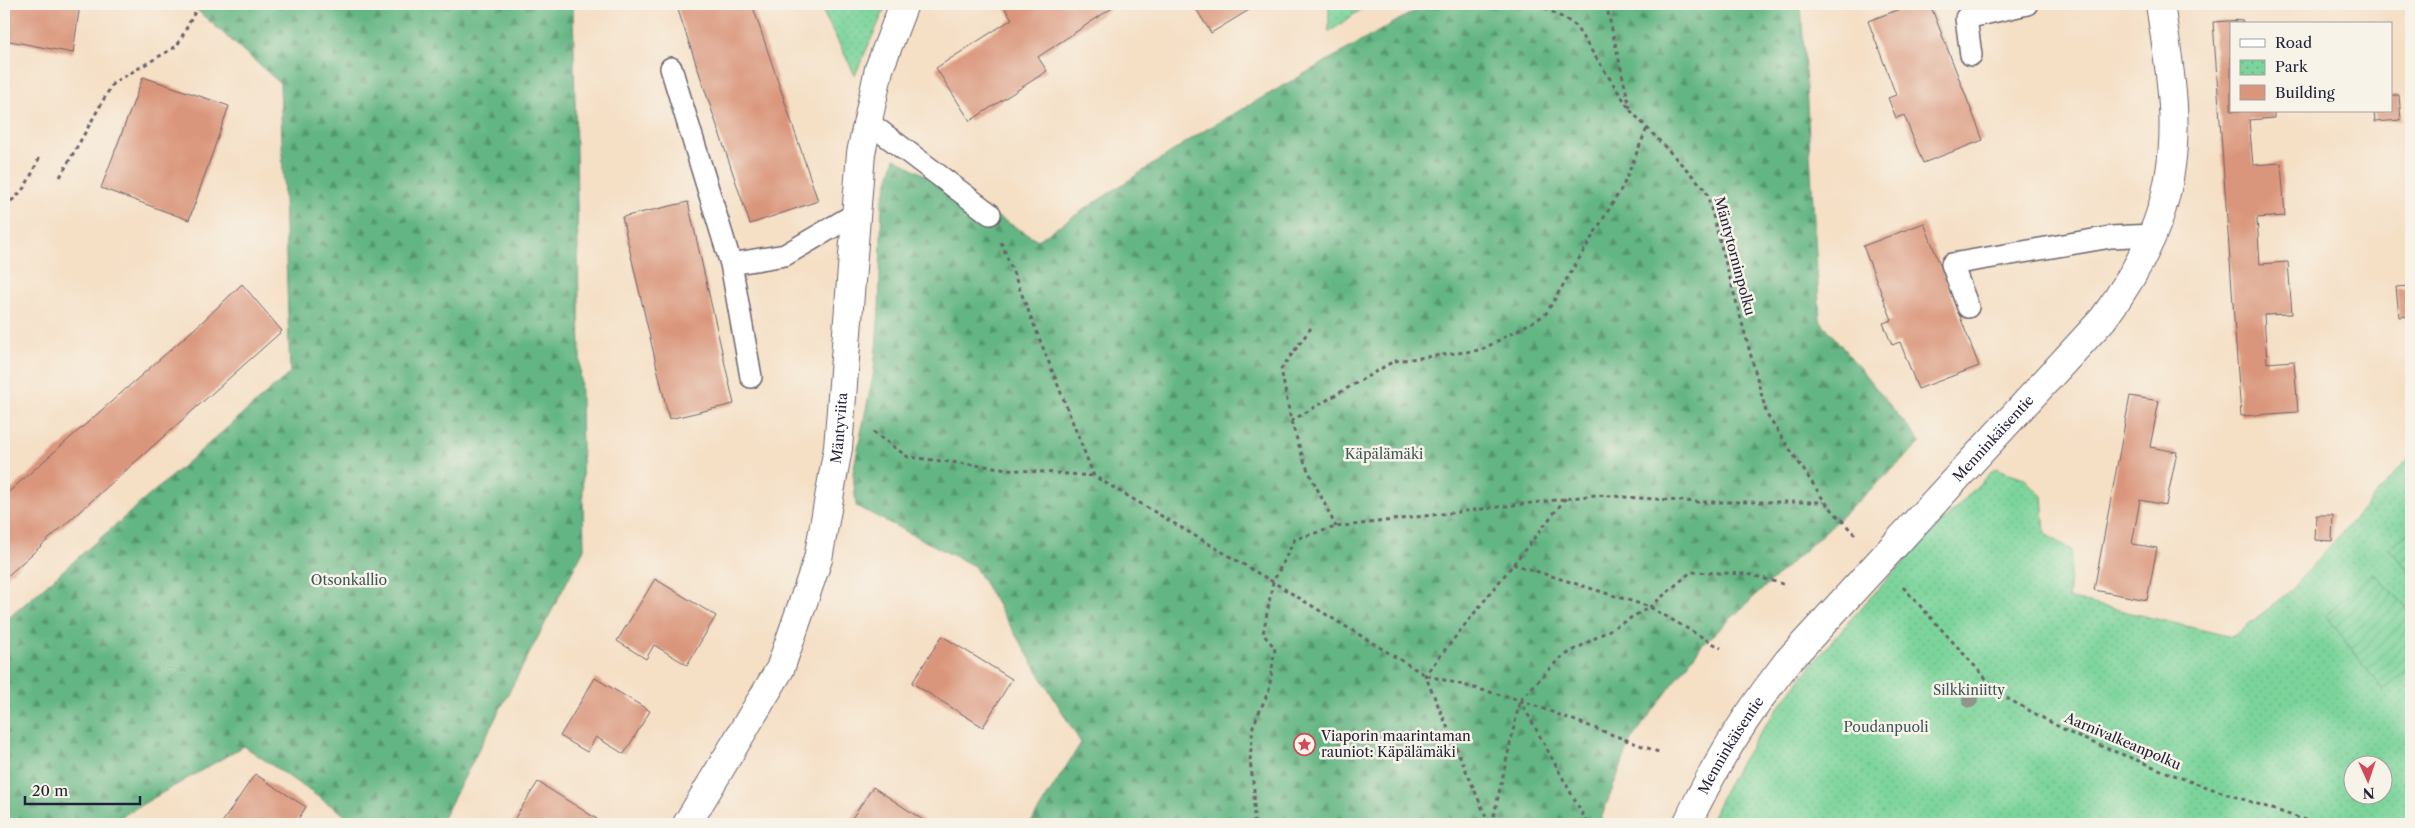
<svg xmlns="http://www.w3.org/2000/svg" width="2415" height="828" viewBox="0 0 2415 828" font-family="'Libre Caslon Text',serif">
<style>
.forest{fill:url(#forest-firs);stroke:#436c5f}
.park{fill:url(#park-dots);stroke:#4e7b6b;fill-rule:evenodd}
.garden{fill:url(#garden-furrows);stroke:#4e7b6b}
.building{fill:#da967c}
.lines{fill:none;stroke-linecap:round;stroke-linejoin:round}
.service-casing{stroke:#6c646b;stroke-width:24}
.minor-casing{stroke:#6c646b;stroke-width:30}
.path{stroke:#6c646b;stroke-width:3;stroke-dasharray:4 4;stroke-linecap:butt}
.service{stroke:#fff;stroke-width:21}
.minor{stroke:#fff;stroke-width:28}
.tree{fill:#909489}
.labels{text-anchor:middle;stroke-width:5;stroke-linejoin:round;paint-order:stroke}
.street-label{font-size:14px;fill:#22223b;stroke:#f7f3e8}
.park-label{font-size:14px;fill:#3d5758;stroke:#f7f3e8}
.poi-label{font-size:14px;fill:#22223b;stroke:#f7f3e8;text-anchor:start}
</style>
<defs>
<pattern id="forest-firs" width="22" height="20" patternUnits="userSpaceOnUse" patternTransform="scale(1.25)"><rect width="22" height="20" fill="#64b683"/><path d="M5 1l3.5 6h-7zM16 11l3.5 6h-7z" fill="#52946c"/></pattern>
<pattern id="park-dots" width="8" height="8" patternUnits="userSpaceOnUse" patternTransform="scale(1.25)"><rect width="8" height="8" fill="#7bd49b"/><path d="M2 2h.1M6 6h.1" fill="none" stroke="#6ab686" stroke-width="1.8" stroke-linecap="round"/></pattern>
<pattern id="garden-furrows" width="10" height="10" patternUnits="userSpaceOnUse" patternTransform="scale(1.25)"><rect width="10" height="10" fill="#7bd49b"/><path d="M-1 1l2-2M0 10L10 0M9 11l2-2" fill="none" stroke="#6ab686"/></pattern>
</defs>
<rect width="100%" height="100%" fill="#f7f3e8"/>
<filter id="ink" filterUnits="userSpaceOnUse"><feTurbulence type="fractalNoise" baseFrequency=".02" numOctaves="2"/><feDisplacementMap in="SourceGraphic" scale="10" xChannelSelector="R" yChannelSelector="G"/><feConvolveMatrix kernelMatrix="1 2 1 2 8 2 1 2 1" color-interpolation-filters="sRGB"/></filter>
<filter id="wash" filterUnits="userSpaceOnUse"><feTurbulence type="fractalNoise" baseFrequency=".0096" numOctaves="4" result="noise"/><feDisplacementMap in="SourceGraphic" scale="20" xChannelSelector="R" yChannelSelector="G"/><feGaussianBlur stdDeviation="1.12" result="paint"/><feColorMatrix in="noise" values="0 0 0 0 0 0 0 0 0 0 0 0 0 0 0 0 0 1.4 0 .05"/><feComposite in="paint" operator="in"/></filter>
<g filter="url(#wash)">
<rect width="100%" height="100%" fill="#f5dfc5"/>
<path class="forest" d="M190 4H573L584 549 440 824H358L244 746 108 824H4V622L290 373 280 83Z
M1427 4H1801L1820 320 1921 443 1702 645 1631 740 1599 824H1030L1081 743 974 566 856 506 853 472 874 371 879 311 882 202 895 158 1038 240 1202 132Z"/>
<path class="park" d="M819 4H887L855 75Z
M1329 4H1369L1329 32Z
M2411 456V824H1709C1732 768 1769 718 1807 671 1865 599 1931 534 1995 468L2024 478 2042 496 2045 533 2072 551 2068 598 2232 637 2286 595ZM2352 766H2382V796H2352Z"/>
<path class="garden" d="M2411 529V574L2389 549Z
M2374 573 2411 612V669L2383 691 2326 615Z"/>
<g id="blocks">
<path class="building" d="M4 4H80L73 53 4 40Z
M676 4H752L818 201 750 224Z
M1002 4H1109L1112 8 1038 57 1047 71 970 121 936 68 1012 19Z
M1193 4H1259L1211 33Z
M1913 4H1930L1983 140 1923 163 1904 115 1896 118 1888 98 1896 95 1868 21Z
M2242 20 2243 24H2231V111H2274V118L2249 120 2253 165 2281 163 2285 216 2257 218 2260 264 2288 262 2292 314 2264 315 2267 363 2294 361 2298 412 2241 416 2213 22Z
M143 77 229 106 189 220 101 188Z
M2391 95H2399L2401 120 2375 122 2374 111H2391Z
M688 202 734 404 669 419 622 217Z
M1924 223 1979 366 1918 389 1900 342 1892 345 1883 323 1892 320 1863 246Z
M242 284 282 331 4 579V496L202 322Z
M2411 286V316L2399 317 2396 287Z
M2130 396 2159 401 2150 447 2177 452 2166 505 2140 500 2132 544 2157 548 2147 600 2094 590Z
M2316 515H2333L2332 541 2315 540Z
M655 579 716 616 687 665 654 645 646 659 617 641Z
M942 636 1012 679 983 727 912 683Z
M595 678 650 711 624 754 596 737 587 752 560 736Z
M255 774 306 807 295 824H221Z
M538 782 597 819 594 824H511Z
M873 787 929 824H848Z"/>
</g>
</g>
<g filter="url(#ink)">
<use href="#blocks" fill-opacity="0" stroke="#6c646b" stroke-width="1"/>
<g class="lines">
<defs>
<path id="service" d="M1971 55 1966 18 2027 4
M671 68 731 264 751 377
M868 122 990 214
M731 264 785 255 855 214
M1968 307 1952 264 2111 237 2153 235"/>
<g id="minor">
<path id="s1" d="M687 824 780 669 818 559 838 448 861 153 879 69 904 4"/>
<path id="s2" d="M1687 824C1714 765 1748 712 1788 661L2103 319C2152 253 2178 191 2173 106 2171 72 2165 38 2160 4"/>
</g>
</defs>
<use href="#service" class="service-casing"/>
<use href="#minor" class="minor-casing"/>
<path class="path" d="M1538 4 1574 24 1631 111 1706 190 1767 415 1825 502 1857 537
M1606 4 1630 108
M60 177 113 83 177 46 199 4
M4 205C24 196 31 175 40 156
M1001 242 1094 476 1273 582 1425 675 1520 700 1661 753
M1311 328 1281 369 1291 421 1305 464 1336 527
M1291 421 1394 361 1481 350 1545 315 1623 186 1647 128
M873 432 908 457 1017 470 1094 476
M1513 564 1650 607 1721 648
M1903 587 2001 695 2076 736 2189 781 2317 824
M1520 700 1588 824
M1254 824V789L1250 761 1253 726 1269 690 1275 648 1263 634 1273 582 1295 539 1336 527 1596 495 1698 502H1824
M1489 824 1425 675 1566 498
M1492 824 1520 700 1560 658 1650 607 1691 572 1748 574 1783 584"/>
<use href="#service" class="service"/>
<use href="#minor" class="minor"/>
</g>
<circle class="tree" cx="1970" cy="700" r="8"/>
</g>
<defs>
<symbol id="sight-ring" viewBox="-11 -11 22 22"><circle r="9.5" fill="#f7f3e8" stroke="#d1495b" stroke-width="1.5"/><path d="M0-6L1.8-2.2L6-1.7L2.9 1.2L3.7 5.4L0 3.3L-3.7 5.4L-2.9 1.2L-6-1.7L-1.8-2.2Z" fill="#d1495b"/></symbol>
</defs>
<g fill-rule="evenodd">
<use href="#sight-ring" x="1292" y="732" width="25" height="25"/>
</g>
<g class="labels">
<g class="street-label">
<text transform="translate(1735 256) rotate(75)" y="5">Mäntytorninpolku</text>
<text dy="5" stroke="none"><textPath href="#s1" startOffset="430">Mäntyviita</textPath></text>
<text dy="5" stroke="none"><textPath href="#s2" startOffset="495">Menninkäisentie</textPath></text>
<text transform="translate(2123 741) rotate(23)" y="5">Aarnivalkeanpolku</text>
<text dy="5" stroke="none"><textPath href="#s2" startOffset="90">Menninkäisentie</textPath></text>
</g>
<g class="park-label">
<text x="1384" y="459">Käpälämäki</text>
<text x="349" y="585">Otsonkallio</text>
<text x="1969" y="695">Silkkiniitty</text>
<text x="1886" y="732">Poudanpuoli</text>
</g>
<g class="poi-label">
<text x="1321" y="741">Viaporin maarintaman<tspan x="1321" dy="16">rauniot: Käpälämäki</tspan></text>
</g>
</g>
<rect width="2415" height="828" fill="none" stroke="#f7f3e8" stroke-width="20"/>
<rect x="2230" y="22" width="162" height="90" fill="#f7f3e8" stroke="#a29fa3"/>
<rect x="2240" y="39" width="25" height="8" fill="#ffffff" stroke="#a29fa3"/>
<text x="2275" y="48" font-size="15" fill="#22223b">Road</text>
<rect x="2240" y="60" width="25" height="15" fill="url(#park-dots)" stroke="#a29fa3"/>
<text x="2275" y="72" font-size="15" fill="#22223b">Park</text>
<rect x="2240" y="85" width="25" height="15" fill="#da967c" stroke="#a29fa3"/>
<text x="2275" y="98" font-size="15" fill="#22223b">Building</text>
<g transform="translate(2368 780) rotate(177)"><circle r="24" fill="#f7f3e8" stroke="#a29fa3"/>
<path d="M0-4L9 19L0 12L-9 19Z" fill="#d1495b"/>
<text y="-8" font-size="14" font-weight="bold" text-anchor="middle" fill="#22223b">N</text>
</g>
<path d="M25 796v8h115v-8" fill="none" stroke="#22223b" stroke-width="2.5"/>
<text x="32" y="796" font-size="15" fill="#22223b" stroke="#f7f3e8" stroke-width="4" paint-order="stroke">20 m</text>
</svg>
